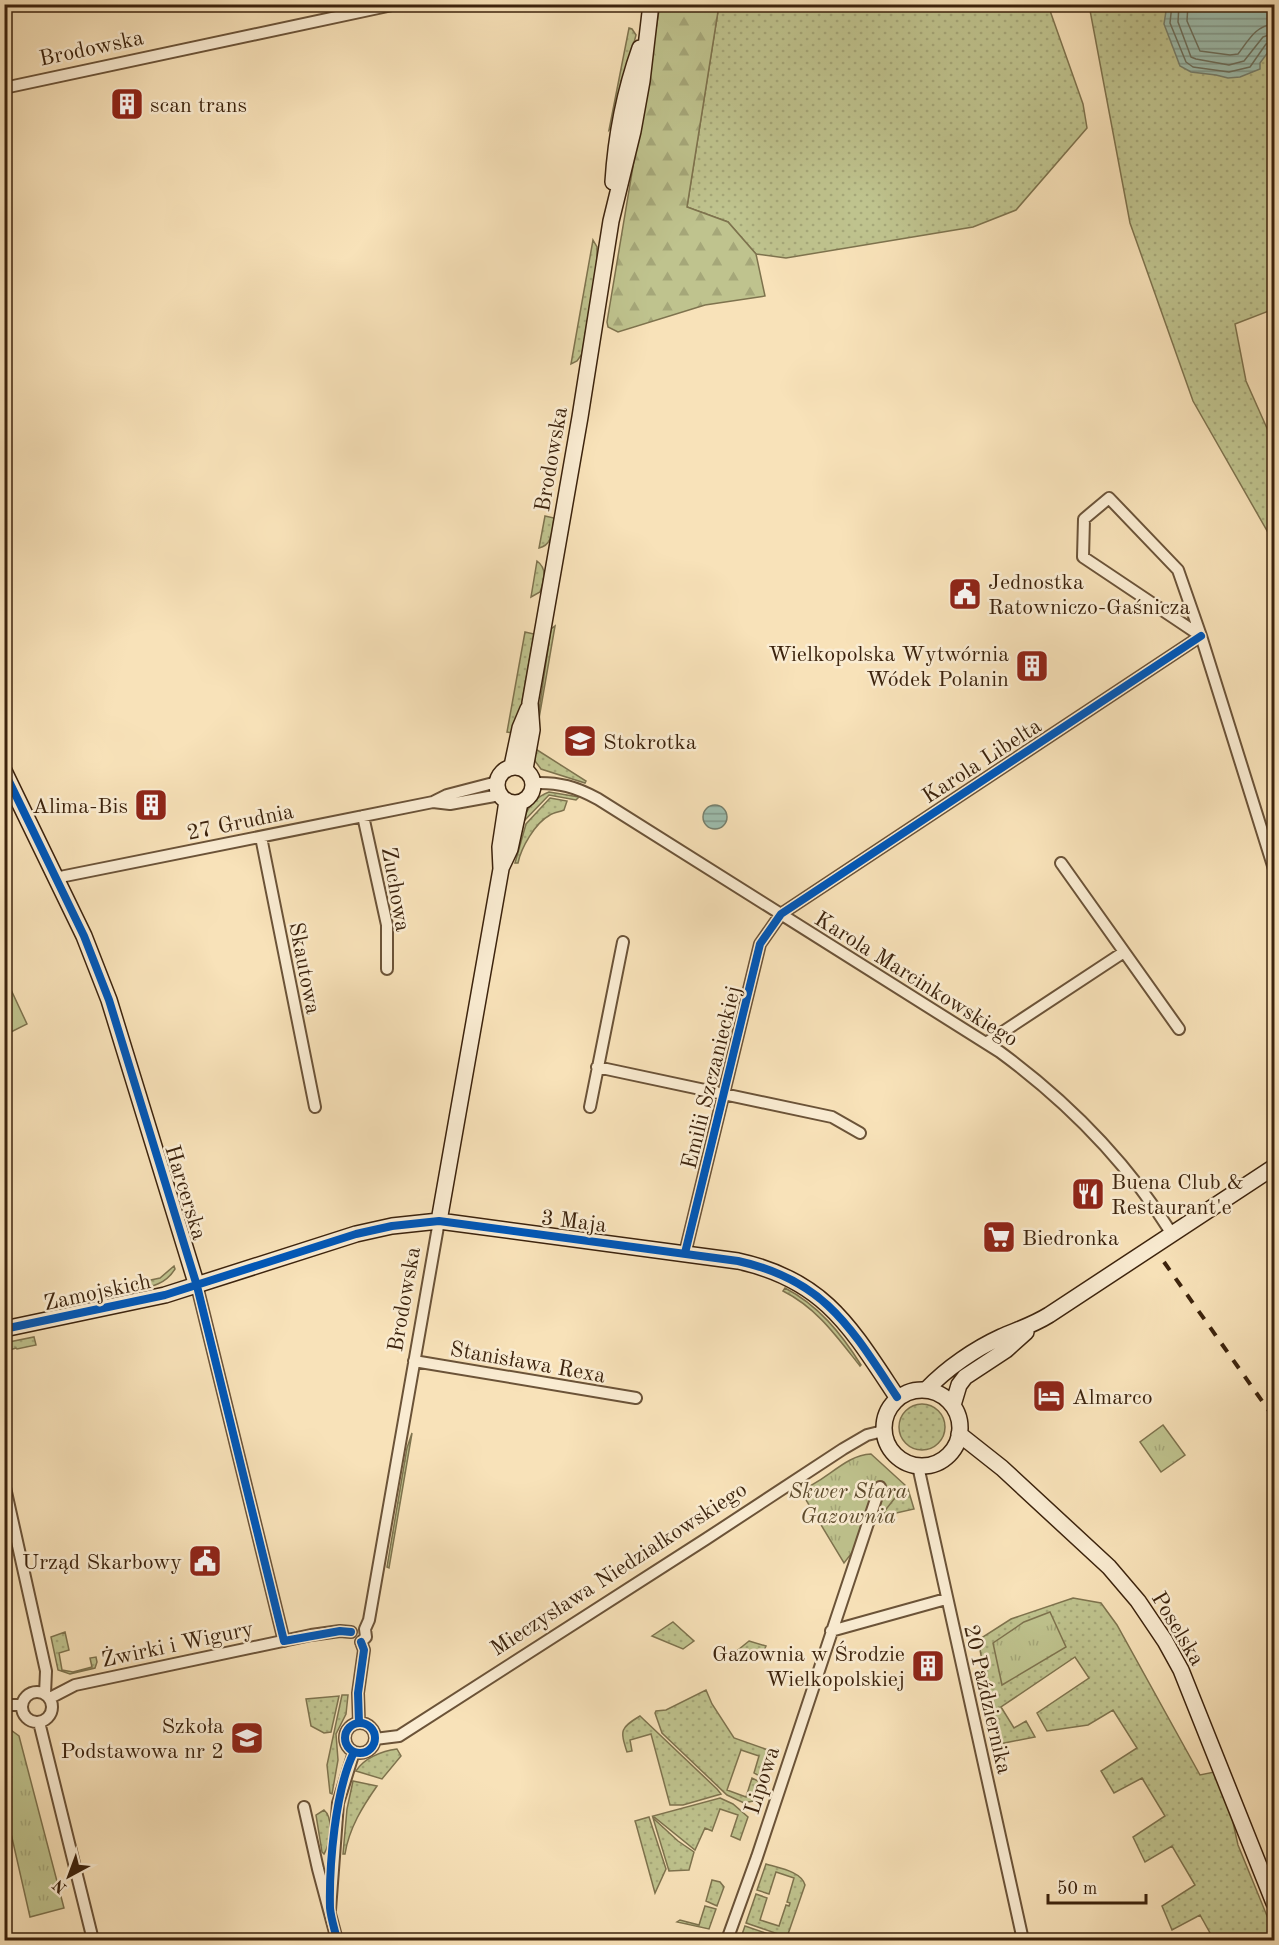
<svg xmlns="http://www.w3.org/2000/svg" width="1279" height="1945" viewBox="0 0 1279 1945" font-family="'Old Standard TT',serif">
<style>
.grass{fill:url(#grass-dots);stroke:#7e734e;stroke-width:1.5}
.forest{fill:url(#forest-firs);stroke:#7e734e;stroke-width:1.5}
.park{fill:url(#park-tufts);stroke:#7e734e;stroke-width:1.5}
.pitch{fill:#bfc38e;stroke:#7e734e;stroke-width:1.5}
.water{fill:url(#water-rules);stroke:#76806e;stroke-width:1.5}
.lines{fill:none;stroke-linecap:round;stroke-linejoin:round}
.shore{stroke:#6c705e;stroke-width:1.5}
.street-casing{stroke:#6b5338;stroke-width:14}
.secondary-casing{stroke:#3c230d;stroke-width:18}
.street{stroke:#faecd2;stroke-width:10}
.secondary{stroke:#faecd2;stroke-width:15}
.rail{stroke:#3c230d;stroke-width:4;stroke-dasharray:10 10;stroke-linecap:butt}
.cycleway-casing{stroke:#faecd2;stroke-width:11}
.cycleway{stroke:#0057b8;stroke-width:8}
.labels{text-anchor:middle;stroke-width:5;stroke-linejoin:round;paint-order:stroke}
.street-label{font-size:22px;fill:#3c230d;stroke:#faecd2}
.poi-label{font-size:22px;fill:#3c230d;stroke:#faecd2;text-anchor:start}
.park-label{font-size:22px;font-style:italic;fill:#5d4b2d;stroke:#faecd2}
</style>
<defs>
<pattern id="grass-dots" width="8" height="8" patternUnits="userSpaceOnUse" patternTransform="scale(1.5)"><rect width="8" height="8" fill="#bfc38e"/><path d="M2 2h.1M6 6h.1" fill="none" stroke="#a5a779" stroke-width="1.8" stroke-linecap="round"/></pattern>
<pattern id="forest-firs" width="22" height="20" patternUnits="userSpaceOnUse" patternTransform="scale(1.5)"><rect width="22" height="20" fill="#bfc38e"/><path d="M5 1l3.5 6h-7zM16 11l3.5 6h-7z" fill="#a5a779"/></pattern>
<pattern id="park-tufts" width="24" height="20" patternUnits="userSpaceOnUse" patternTransform="scale(1.5)"><rect width="24" height="20" fill="#bfc38e"/><path d="M3 7l-1-3M5 7V3M7 7l1-3M15 17l-1-3M17 17v-4M19 17l1-3" fill="none" stroke="#a5a779"/></pattern>
<pattern id="water-rules" width="6" height="5" patternUnits="userSpaceOnUse" patternTransform="scale(1.5)"><rect width="6" height="5" fill="#9dbeaf"/><path d="M0 2.5h6" fill="none" stroke="#819a8d"/></pattern>
</defs>
<rect width="100%" height="100%" fill="#f8e2b9"/>
<filter id="stains"><feTurbulence type="fractalNoise" baseFrequency=".00333" numOctaves="4"/><feColorMatrix values="0 0 0 0 .2 0 0 0 0 .09 0 0 0 0 .02 0 0 0 .5 -.17"/></filter>
<radialGradient id="worn" r=".72"><stop offset=".6" stop-color="#630" stop-opacity="0"/><stop offset="1" stop-color="#630" stop-opacity=".3"/></radialGradient>
<path class="grass" d="M719 5H1048L1083 104 1087 128 1016 210 973 227 786 258 756 254 728 222 687 207Z
M1089 5H1274V309L1235 324 1246 381 1274 444V543L1193 401 1130 223Z
M629 28 632 29 636 35 613 126 609 130Z
M593 240 597 247V262L582 354 577 361 571 364Z
M545 516 554 518C552 530 553 545 539 548Z
M537 561C548 569 544 581 540 592L531 597Z
M555 626 536 736 535 737 551 629Z
M525 632 534 634 522 702 514 733 507 732Z
M534 748 586 781 585 783 541 769 535 761Z
M549 792 579 797 576 800 549 795 523 822C526 809 535 797 549 792Z
M550 798 567 801 564 810C559 812 553 813 550 815 535 823 521 848 518 863H515L526 824Z
M174 1266 175 1269C164 1287 147 1287 128 1291L127 1285 160 1278Z
M785 1288C818 1305 841 1333 861 1365L860 1366C837 1337 817 1308 783 1291Z
M34 1337 36 1345 17 1349 16 1348 6 1351 5 1345 9 1342Z
M899 1427a23 23 0 1 1 46 0a23 23 0 1 1-46 0Z
M412 1433 389 1568 387 1567 407 1448Z
M893 1489H908L914 1509 883 1516Z
M1073 1598 1101 1603 1117 1625 1200 1775 1214 1772 1232 1818 1238 1845 1274 1933V1940H1214L1200 1915 1172 1930 1162 1906 1195 1885 1172 1846 1145 1862 1133 1837 1165 1816 1142 1778 1114 1793 1101 1771 1137 1748 1113 1710 1088 1725 1047 1731 1037 1713 1089 1678 1075 1657 1001 1707 1014 1728 1026 1721 1035 1737 999 1744 978 1640 1011 1619Z
M673 1622 694 1641 683 1649 652 1636Z
M65 1632 69 1650 59 1653 62 1670 73 1672 92 1667 90 1658 96 1657 97 1662 95 1668 70 1674 58 1670 51 1637Z
M749 1641 766 1646 761 1658 738 1650Z
M706 1690 712 1704 734 1738 771 1751 761 1777 754 1773 759 1756 741 1750 727 1790 746 1797 752 1778 760 1782 753 1801 744 1803 727 1795 662 1733 655 1713 656 1711 666 1710Z
M342 1695H348L346 1714 336 1734 338 1760 332 1794 330 1793 327 1765Z
M339 1696 331 1732 324 1733 311 1726 306 1699Z
M640 1716 717 1789 721 1794 683 1805H670L651 1734 630 1740 632 1751 627 1752C620 1730 620 1728 640 1716Z
M397 1749 401 1756 382 1779 356 1771C364 1758 382 1751 397 1749Z
M353 1781 377 1786C363 1806 349 1828 345 1854H343L347 1809Z
M720 1798 733 1804 748 1817 740 1840 731 1836 738 1815 720 1809 712 1831 705 1828 695 1850 653 1816Z
M324 1810C334 1818 330 1844 324 1854L322 1852 316 1815Z
M649 1817 666 1869 655 1893 636 1824 635 1821Z
M653 1818 678 1841 694 1852 689 1870 669 1871Z
M766 1864C778 1868 801 1871 805 1885L787 1937 746 1923 756 1894 767 1898 760 1920 779 1926 786 1905 789 1906 790 1903 787 1902 794 1878 776 1872 769 1894 757 1890Z
M712 1880 720 1882 724 1887 717 1906 706 1901Z
M705 1906 716 1909 709 1929 677 1922 680 1920 699 1925Z
M745 1926 786 1940H764L751 1936 749 1940H740Z"/>
<path class="forest" d="M660 5H719L687 207 728 222 756 254 765 296 705 305 618 332 608 327 607 322Z"/>
<path class="park" d="M1163 1425 1185 1455 1161 1472 1140 1442Z
M871 1454 905 1485 844 1563 800 1490C825 1483 844 1455 871 1454Z
M1050 1612 1066 1647 1002 1685 993 1643 1024 1622Z
M4 1725 19 1736 64 1908 30 1917 5 1807Z"/>
<path class="pitch" d="M6 979 27 1024 5 1035 4 980Z"/>
<path class="water" d="M1167 5H1274V44L1260 63V69L1240 77 1228 78 1216 75 1191 72 1180 66 1164 24Z
M703 817a12 12 0 1 1 24 0a12 12 0 1 1-24 0Z"/>
<g class="lines">
<path class="shore" d="M1172 4 1170 23 1186 62 1193 67 1229 72 1250 67 1266 44 1274 41
M1179 4 1178 22 1191 57 1196 59 1229 65 1244 61 1263 37 1274 33
M1188 4 1187 21 1200 51 1230 55 1238 54C1248 41 1256 25 1274 24"/>
<defs>
<path id="street" d="M4 88 397 4
M1201 636 1083 557 1084 519 1109 498 1178 570 1201 636 1274 869
M534 783C559 782 576 787 598 799L1000 1052C1068 1102 1127 1162 1172 1234
M433 802 450 804 500 795
M363 816 387 925V969
M261 837 315 1107
M1061 863 1179 1029
M55 878 433 802 447 795 497 782
M986 1043 1124 952
M597 1067 832 1117 860 1133
M590 1107 623 942
M685 1253 760 944 781 914 1201 636
M197 1286 284 1641
M414 1361 636 1398
M918 1466 1023 1940
M4 1483 46 1671 45 1694
M831 1631 946 1599
M361 1642 366 1637 365 1629 369 1620 439 1221
M22 1707a15 15 0 1 1 30 0a15 15 0 1 1-30 0Z
M50 1698 75 1685 311 1635 340 1631 351 1632
M4 1705H22
M39 1722 93 1940
M359 1723 358 1693 364 1650 361 1642
M345 1738a15 15 0 1 1 30 0a15 15 0 1 1-30 0Z
M375 1739 399 1736 706 1539 843 1449 867 1435 883 1431
M304 1807 318 1869 337 1940
M330 1910 338 1803 354 1752
M727 1940 757 1857 880 1487"/>
<path id="secondary" d="M613 182C616 134 624 93 640 48
M512 766 520 728 528 709
M497 785a18 18 0 1 1 36 0a18 18 0 1 1-36 0Z
M525 769 532 730 530 703 580 417 611 221 633 131 642 81 651 4
M4 771 84 936 109 1000 197 1286
M502 866 510 849 520 803
M439 1221 501 869 500 847 507 801
M4 1329 165 1295 356 1234 392 1226 439 1221 738 1261C825 1280 851 1328 897 1397
M927 1389C947 1368 975 1349 1001 1337 1017 1330 1033 1325 1049 1315L1274 1167
M884 1428a38 38 0 1 1 76 0a38 38 0 1 1-76 0Z
M953 1405 959 1385 965 1377 1006 1350 1026 1332
M959 1434 1002 1468 1109 1567 1138 1601 1165 1641 1181 1670 1274 1903"/>
</defs>
<use href="#street" class="street-casing"/>
<use href="#secondary" class="secondary-casing"/>
<use href="#street" class="street"/>
<use href="#secondary" class="secondary"/>
<path class="rail" d="M1164 1262 1274 1418"/>
<defs>
<path id="cycleway" d="M4 771 84 936 109 1000 197 1286 284 1641 340 1631 351 1632
M685 1253 760 944 781 914 1201 636
M4 1329 165 1295 356 1234 392 1226 439 1221 738 1261C825 1280 851 1328 897 1397
M359 1723 358 1693 364 1650 361 1642
M345 1738a15 15 0 1 1 30 0a15 15 0 1 1-30 0Z
M337 1940C335 1930 331 1919 330 1908 329 1866 335 1790 354 1752"/>
</defs>
<use href="#cycleway" class="cycleway-casing"/>
<use href="#cycleway" class="cycleway"/>
</g>
<defs>
<symbol id="building-square" viewBox="-11 -11 22 22"><rect x="-9" y="-9" width="18" height="18" rx="4" fill="#8f2418" stroke="#faecd2"/><path d="M-4-6H4V6H1V3H-1V6H-4ZM-2.5-4.3h1.7v1.8h-1.7ZM.8-4.3h1.7v1.8H.8ZM-2.5-1h1.7V.8h-1.7ZM.8-1h1.7V.8H.8Z" fill="#fff"/></symbol>
<symbol id="civic-square" viewBox="-11 -11 22 22"><rect x="-9" y="-9" width="18" height="18" rx="4" fill="#8f2418" stroke="#faecd2"/><path d="M-.6-6.5H3V-4.5H.6V-3L4-1V1h2V6H-6V1h2V-1L-.6-3ZM-1.2 2.5V6h2.4V2.5Z" fill="#fff"/></symbol>
<symbol id="school-square" viewBox="-11 -11 22 22"><rect x="-9" y="-9" width="18" height="18" rx="4" fill="#8f2418" stroke="#faecd2"/><path d="M0-5L7-2L0 1L-7-2ZM-4 1L0 2.5L4 1V4Q0 6-4 4Z" fill="#fff"/></symbol>
<symbol id="restaurant-square" viewBox="-11 -11 22 22"><rect x="-9" y="-9" width="18" height="18" rx="4" fill="#8f2418" stroke="#faecd2"/><path d="M-5-6h1v4h1v-4h1v4h1v-4h1v5L-1.5 .5V6h-2V.5L-5-1ZM5-6V6H3V1.5H1.5Q1.5-4 5-6Z" fill="#fff"/></symbol>
<symbol id="supermarket-square" viewBox="-11 -11 22 22"><rect x="-9" y="-9" width="18" height="18" rx="4" fill="#8f2418" stroke="#faecd2"/><path d="M-6-5.5h2.5l.6 2H6L4.5 2H-2.5L-4.4-4H-6ZM-1.5 3.2a1.3 1.3 0 1 0 .1 0ZM3 3.2a1.3 1.3 0 1 0 .1 0Z" fill="#fff"/></symbol>
<symbol id="hotel-square" viewBox="-11 -11 22 22"><rect x="-9" y="-9" width="18" height="18" rx="4" fill="#8f2418" stroke="#faecd2"/><path d="M-6-4.5h1.5V1H6V5H4.5V3h-9V5H-6ZM-4 0a1.8 1.8 0 1 1 3.6 0ZM.5 0V-2.5h3Q6-2.5 6 0Z" fill="#fff"/></symbol>
</defs>
<g fill-rule="evenodd">
<use href="#building-square" x="108" y="85" width="38" height="38"/>
<use href="#civic-square" x="946" y="575" width="38" height="38"/>
<use href="#building-square" x="1013" y="647" width="38" height="38"/>
<use href="#school-square" x="561" y="722" width="38" height="38"/>
<use href="#building-square" x="132" y="786" width="38" height="38"/>
<use href="#restaurant-square" x="1069" y="1175" width="38" height="38"/>
<use href="#supermarket-square" x="980" y="1218" width="38" height="38"/>
<use href="#hotel-square" x="1030" y="1377" width="38" height="38"/>
<use href="#civic-square" x="186" y="1542" width="38" height="38"/>
<use href="#building-square" x="909" y="1647" width="38" height="38"/>
<use href="#school-square" x="228" y="1719" width="38" height="38"/>
</g>
<g class="labels">
<g class="street-label">
<text transform="translate(91 47) rotate(-12)" y="8">Brodowska</text>
<text transform="translate(550 459) rotate(-80)" y="8">Brodowska</text>
<text transform="translate(981 760) rotate(-33)" y="8">Karola Libelta</text>
<text transform="translate(240 821) rotate(-12)" y="8">27 Grudnia</text>
<text transform="translate(397 889) rotate(80)" y="8">Zuchowa</text>
<text transform="translate(306 968) rotate(79)" y="8">Skautowa</text>
<text transform="translate(917 978) rotate(32)" y="8">Karola Marcinkowskiego</text>
<text transform="translate(710 1077) rotate(-76)" y="8">Emilii Szczanieckiej</text>
<text transform="translate(187 1192) rotate(73)" y="8">Harcerska</text>
<text transform="translate(574 1220) rotate(7)" y="8">3 Maja</text>
<text transform="translate(97 1291) rotate(-12)" y="8">Zamojskich</text>
<text transform="translate(403 1299) rotate(-80)" y="8">Brodowska</text>
<text transform="translate(528 1361) rotate(10)" y="8">Stanisława Rexa</text>
<text transform="translate(618 1568) rotate(-33)" y="8">Mieczysława Niedziałkowskiego</text>
<text transform="translate(1179 1628) rotate(59)" y="8">Poselska</text>
<text transform="translate(177 1643) rotate(-12)" y="8">Żwirki i Wigury</text>
<text transform="translate(989 1699) rotate(77)" y="8">20 Października</text>
<text transform="translate(761 1780) rotate(-72)" y="8">Lipowa</text>
</g>
<g class="poi-label">
<text x="150" y="112">scan trans</text>
<text x="988" y="589">Jednostka<tspan x="988" dy="25">Ratowniczo-Gaśnicza</tspan></text>
<text x="1009" y="661" text-anchor="end">Wielkopolska Wytwórnia<tspan x="1009" dy="25">Wódek Polanin</tspan></text>
<text x="603" y="749">Stokrotka</text>
<text x="128" y="813" text-anchor="end">Alima-Bis</text>
<text x="1111" y="1189">Buena Club &amp;<tspan x="1111" dy="25">Restaurant'e</tspan></text>
<text x="1022" y="1245">Biedronka</text>
<text x="1072" y="1404">Almarco</text>
<text x="182" y="1569" text-anchor="end">Urząd Skarbowy</text>
<text x="905" y="1661" text-anchor="end">Gazownia w Środzie<tspan x="905" dy="25">Wielkopolskiej</tspan></text>
<text x="224" y="1733" text-anchor="end">Szkoła<tspan x="224" dy="25">Podstawowa nr 2</tspan></text>
</g>
<g class="park-label">
<text x="848" y="1498">Skwer Stara<tspan x="848" dy="25">Gazownia</tspan></text>
</g>
</g>
<rect width="1279" height="1945" fill="none" stroke="#f8e2b9" stroke-width="24"/>
<rect x="6" y="6" width="1267" height="1933" fill="none" stroke="#3c230d" stroke-width="3"/>
<rect x="12" y="12" width="1255" height="1921" fill="none" stroke="#3c230d" stroke-width="1.5"/>
<g transform="translate(69 1876) rotate(221)" stroke="#faecd2" stroke-width="4.5" paint-order="stroke">
<path d="M0-4.5L10 22L0 15L-10 22Z" fill="#3c230d"/>
<text y="-9" font-size="16" font-weight="bold" text-anchor="middle" fill="#3c230d">N</text>
</g>
<path d="M1048 1894v9h98v-9" fill="none" stroke="#3c230d" stroke-width="3"/>
<text x="1057" y="1894" font-size="18" fill="#3c230d" stroke="#faecd2" stroke-width="4.5" paint-order="stroke">50 m</text>
<rect width="100%" height="100%" filter="url(#stains)"/>
<rect width="100%" height="100%" fill="url(#worn)"/>
</svg>
